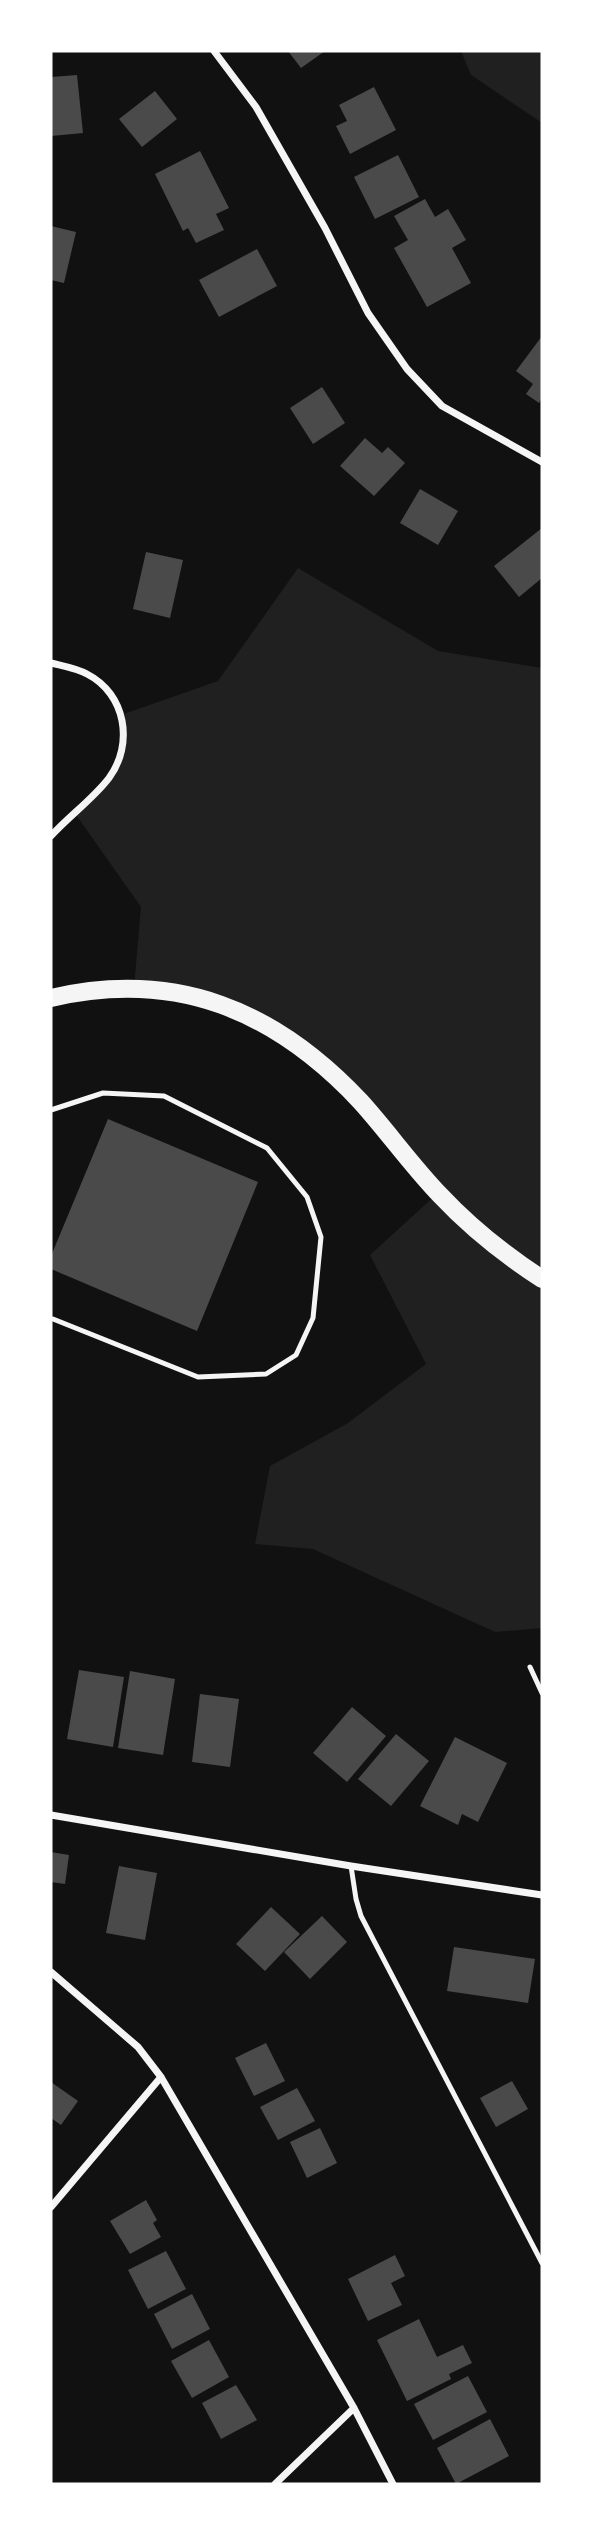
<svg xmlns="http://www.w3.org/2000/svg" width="593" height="2535" viewBox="0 0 593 2535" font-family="'Crimson Pro',serif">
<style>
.green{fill:#202020}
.building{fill:#4a4a4a}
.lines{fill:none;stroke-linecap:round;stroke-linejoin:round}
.service{stroke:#f5f5f5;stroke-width:5}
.minor{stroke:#f5f5f5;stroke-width:7}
.primary{stroke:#f5f5f5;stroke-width:18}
</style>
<rect width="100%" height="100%" fill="#111"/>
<path class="green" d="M461 51H542V123L471 75Z
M298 568 438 651 542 668V1628L495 1632 313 1549 255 1544 270 1466 348 1423 426 1364 370 1255 438 1193 361 1103 255 1017 134 988 141 907 74 812 101 788 122 751 121 715 218 681Z"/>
<path class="building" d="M288 51H325L301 68Z
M77 75 83 133 51 136V77Z
M374 87 396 130 350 154 336 126 347 121 339 105Z
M155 91 177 119 142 147 119 119Z
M200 151 229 208 216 214 224 230 196 243 188 228 183 231 155 174Z
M398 155 419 197 375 219 354 177Z
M425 199 435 217 448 209 466 240 452 248 471 283 427 307 394 248 408 240 394 216Z
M51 226 76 232 64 283 51 280Z
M257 249 277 286 219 317 199 280Z
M542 336V398L539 403 526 394 533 384 516 371Z
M322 387 345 423 313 444 290 408Z
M365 438 382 453 388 447 405 463 374 496 340 466Z
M420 489 458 511 438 545 400 523Z
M542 528V578L519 597 494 566Z
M146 552 183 560 170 618 133 609Z
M108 1119 258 1182 197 1331 51 1269V1256Z
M79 1670 124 1677 113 1747 67 1739Z
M130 1671 175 1679 163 1755 118 1748Z
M200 1694 239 1699 230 1767 192 1762Z
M352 1707 386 1736 347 1782 313 1753Z
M396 1734 429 1761 391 1806 358 1779Z
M455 1737 507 1763 478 1822 462 1814 458 1825 420 1806Z
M51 1852 69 1855 65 1884 51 1882Z
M119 1866 157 1873 145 1940 106 1933Z
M271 1907 300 1934 265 1971 236 1944Z
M322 1916 347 1942 310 1979 284 1952Z
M454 1947 535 1959 528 2003 447 1991Z
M266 2043 285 2081 254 2096 235 2058Z
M512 2081 528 2109 496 2127 480 2098Z
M51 2082 78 2101 61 2125 51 2118Z
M297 2088 315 2121 278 2140 260 2107Z
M320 2128 337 2163 307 2178 290 2142Z
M146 2200 157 2220 153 2223 161 2237 130 2254 110 2221Z
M166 2251 186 2289 148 2309 128 2270Z
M395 2255 405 2276 391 2283 402 2305 368 2321 348 2279Z
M192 2294 210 2329 172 2349 154 2314Z
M419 2319 437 2357 463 2345 472 2363 449 2374 451 2379 407 2401 377 2340Z
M209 2340 229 2377 192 2398 171 2361Z
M468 2376 487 2412 433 2440 414 2404Z
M236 2385 257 2420 221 2439 202 2403Z
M490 2419 509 2456 456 2484 437 2448Z"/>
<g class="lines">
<path class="service" d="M51 1110 103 1093 164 1096 267 1148 307 1197 321 1237 313 1318 296 1355 266 1374 198 1377 53 1319
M530 1667 542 1693
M351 1866 356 1899 361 1916 542 2263"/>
<path class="minor" d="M214 51 256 107 325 228 368 313 407 369 442 406 542 462
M51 663C63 666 76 668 87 674 126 694 134 744 109 778 93 799 69 816 51 836
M51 1815 351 1866 542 1895
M51 1972 138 2047 161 2077 354 2408 393 2484
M51 2207 161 2077
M275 2484 354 2408"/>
<path class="primary" d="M51 998C176 969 275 1010 361 1102 388 1132 412 1166 440 1195 471 1228 505 1255 542 1279"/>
</g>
<rect width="593" height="2535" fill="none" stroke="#ffffff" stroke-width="105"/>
</svg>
